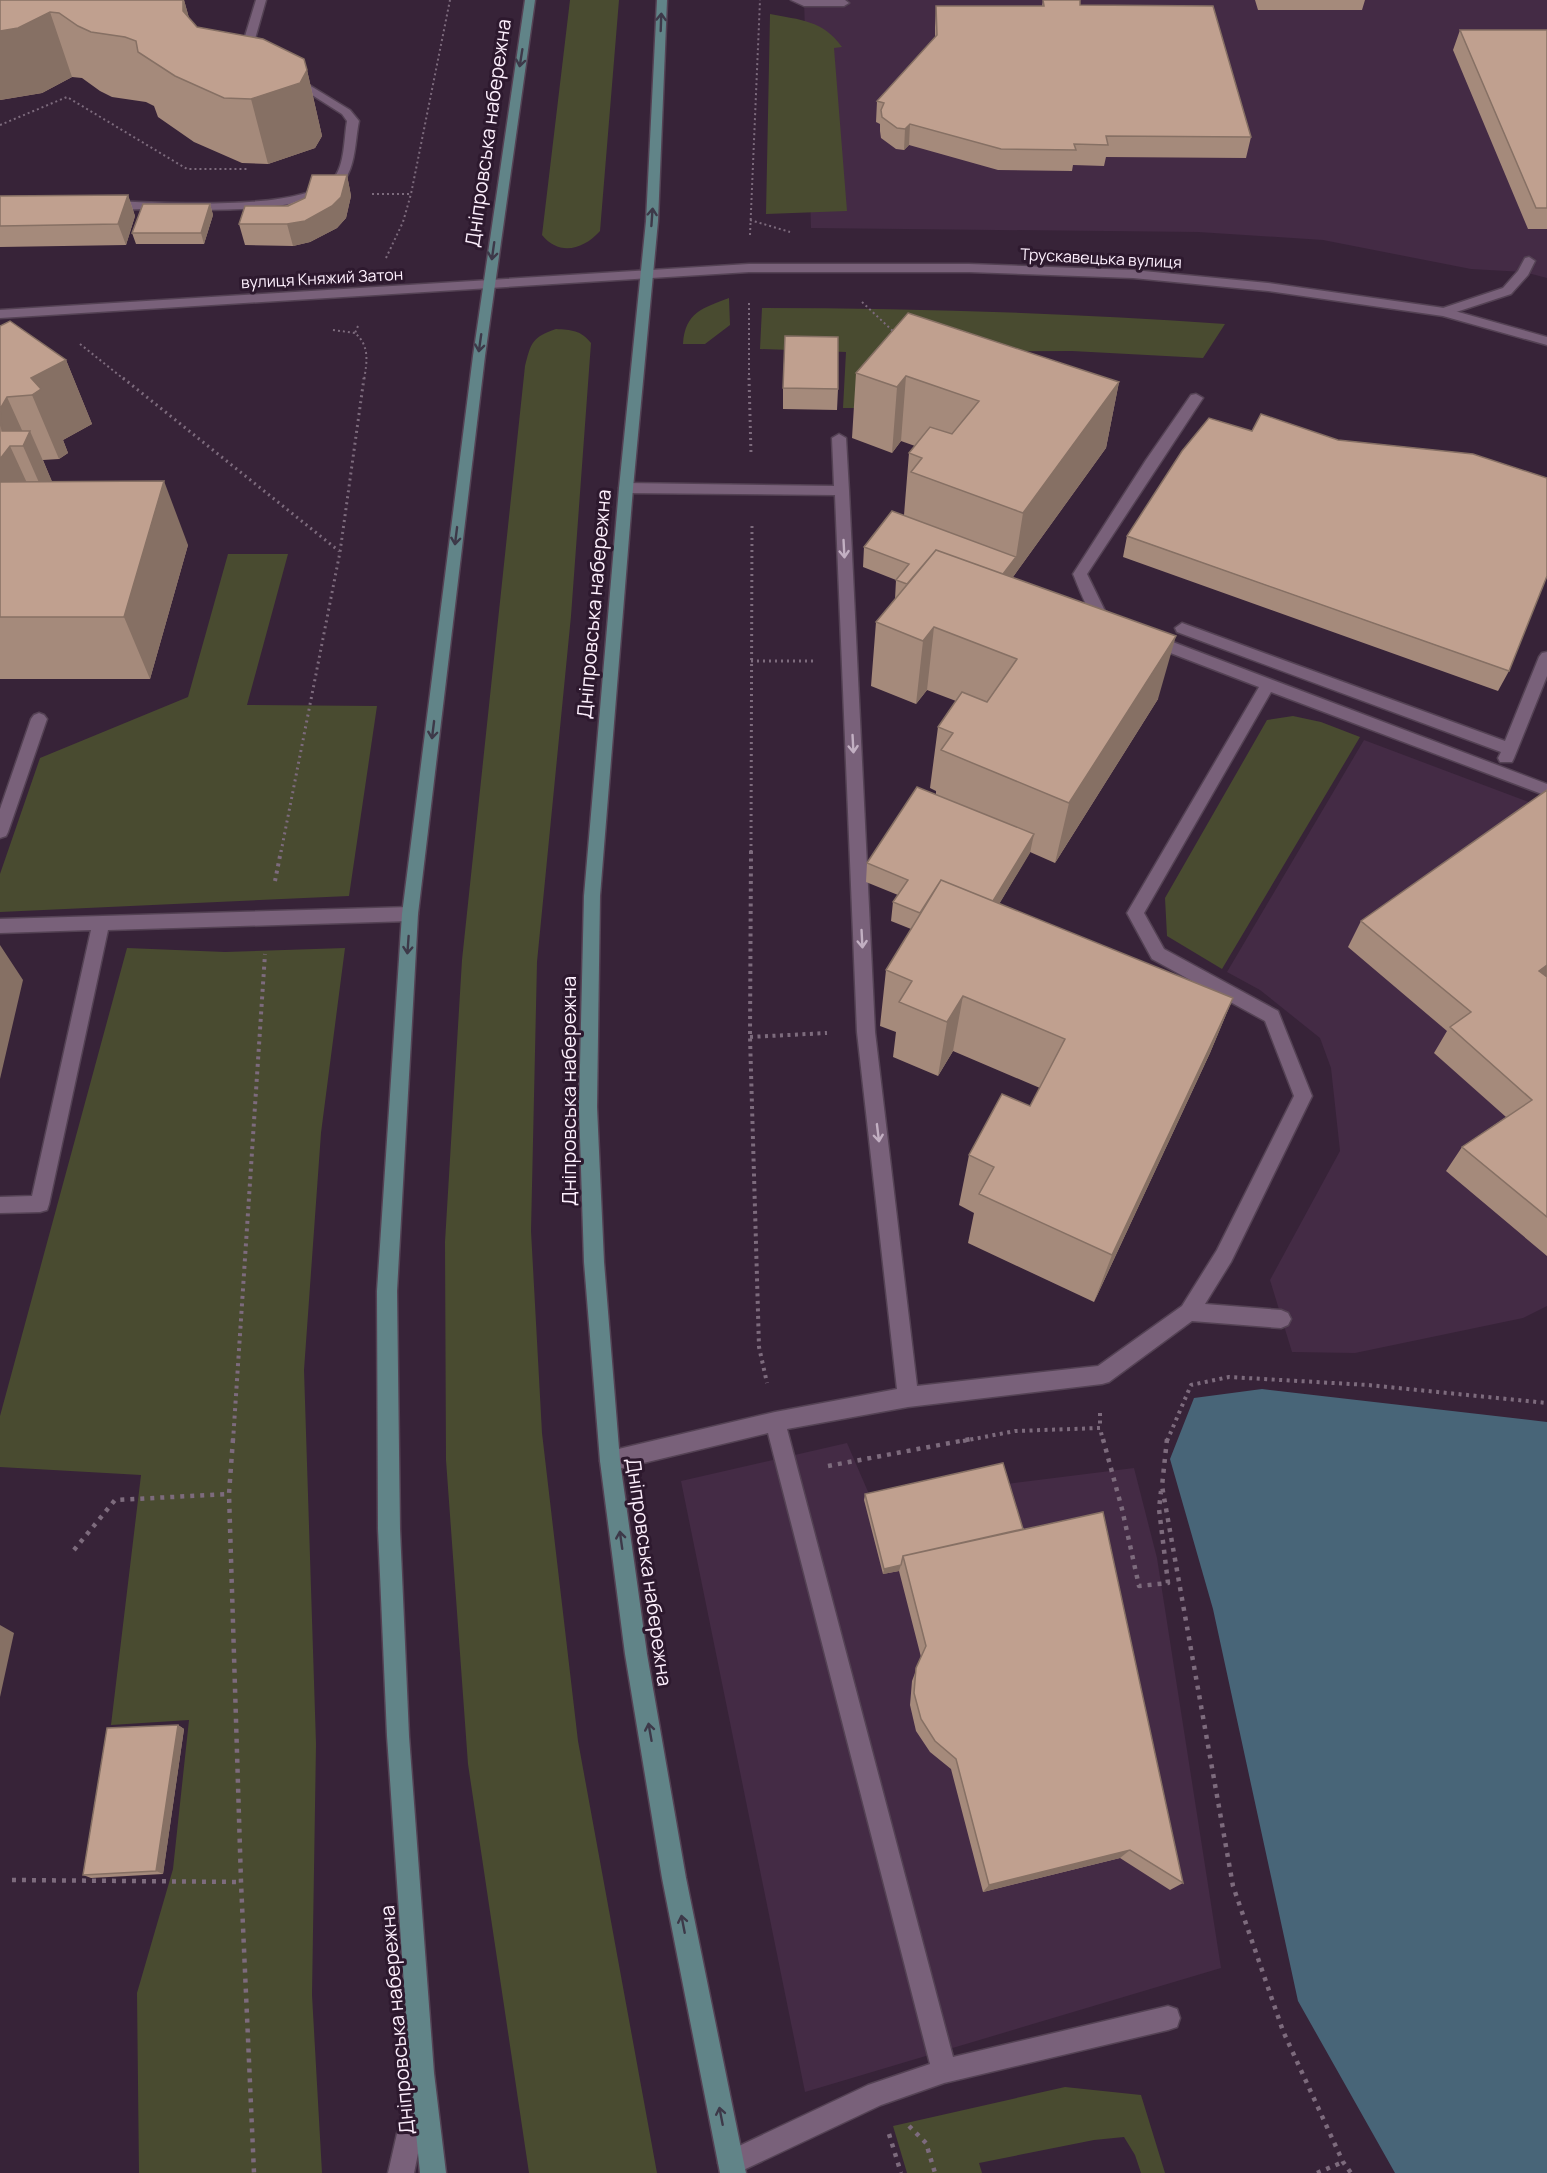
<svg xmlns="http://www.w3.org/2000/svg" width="1547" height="2173" viewBox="0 0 1547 2173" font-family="Manrope,sans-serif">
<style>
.built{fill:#442b45}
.green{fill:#494b30}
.water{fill:#486578}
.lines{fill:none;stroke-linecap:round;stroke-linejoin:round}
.lane-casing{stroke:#544254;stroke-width:3}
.street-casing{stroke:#544254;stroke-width:3}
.secondary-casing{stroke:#544254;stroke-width:3}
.path-far3{stroke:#7d6b7d;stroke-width:2;stroke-dasharray:2 3;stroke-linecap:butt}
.path-far2{stroke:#7d6b7d;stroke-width:3;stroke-dasharray:2 4;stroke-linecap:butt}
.path-far1{stroke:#7d6b7d;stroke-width:4;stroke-dasharray:3 4.5;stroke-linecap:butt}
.path{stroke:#7d6b7d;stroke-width:4.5;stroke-dasharray:4 6;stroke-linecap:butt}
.lane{fill:#79617a;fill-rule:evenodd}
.street{fill:#79617a;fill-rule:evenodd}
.secondary{fill:#618488;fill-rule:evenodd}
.wall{fill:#a58a7b}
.shaded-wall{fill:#867064}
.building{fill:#c0a08f;stroke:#867064;stroke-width:1.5}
.oneway{stroke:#3d3949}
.oneway2{stroke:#c2afc2}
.labels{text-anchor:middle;stroke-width:6;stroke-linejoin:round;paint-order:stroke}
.far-street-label{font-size:16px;fill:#fdeffd;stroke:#2d192e}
.street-label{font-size:20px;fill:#fdeffd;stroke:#2d192e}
</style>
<rect width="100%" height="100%" fill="#372338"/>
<path class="built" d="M804 0H1547V278L1524 272 1471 269 1323 240 1198 232 811 228Z
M1364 740 1547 809V1306L1523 1318 1355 1353 1292 1352 1270 1280 1340 1151 1331 1068 1320 1038 1260 990 1227 972Z
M847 1443 872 1501 1134 1468 1157 1558 1221 1968 805 2092 681 1481Z"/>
<path class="green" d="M570 0H619L600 231C583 250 559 256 542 235Z
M770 14C800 20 823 20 842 47L834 48 847 211 766 214Z
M729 298 730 325 705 344H683C685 312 703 308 729 298Z
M762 308C916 308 1070 313 1225 324L1203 358 1072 351 922 352 861 408H843L846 352 760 349Z
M556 329C571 330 581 330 591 343L571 616 537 962 531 1231 542 1433 578 1741 657 2173H529L468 1764 446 1460 445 1242 462 960 525 366C531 343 532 337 556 329Z
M228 554H288L247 705 377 706 349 896 0 912V874L40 758 188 697Z
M1293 716 1321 722 1360 737 1222 969 1167 936 1165 898 1267 720Z
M127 948 225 952 345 948 321 1133 304 1370 316 1744 312 1995 322 2173H139L137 1993 173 1869 189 1720 111 1725 141 1475 0 1467V1416Z
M1065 2087 1141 2095 1165 2173H1141L1135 2155 1124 2137 1094 2140 979 2163 982 2173H907L893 2126Z"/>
<path class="water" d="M1262 1389 1547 1422V2173H1395L1298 2001 1213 1609 1170 1459 1194 1398Z"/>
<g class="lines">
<defs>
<path id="lane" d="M256 0H266L253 46 262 57 257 60 253 59 242 46Z
M791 0H845L849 3 844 6H804Z
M291 74 350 110 359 121C355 140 356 168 342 183 311 215 192 210 149 209 134 209 117 211 103 208L101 205 107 201C155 202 299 213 333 179 345 166 344 137 347 121L342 114 287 79 285 77Z
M1529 257 1535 261 1528 275 1511 294 1444 316 1438 312 1440 309 1503 288 1518 271 1525 258Z
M1196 394 1203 398 1087 574 1105 611 1118 617 1120 621 1118 625C1092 632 1081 592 1073 574L1146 460 1191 395Z
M839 434 846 438 849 491 875 1032 917 1386 1098 1366 1182 1306 1217 1250 1294 1096 1265 1021 1152 959 1127 913 1259 687 1147 644 1145 640 1147 636H1157L1547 784V796L1271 692 1144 913 1164 949 1278 1011 1312 1096 1231 1262 1205 1304 1281 1310 1288 1313 1291 1319 1288 1325 1281 1328 1192 1321 1109 1382 1102 1384 908 1407 787 1429 953 2057 1168 2006 1177 2009 1180 2018 1177 2027 1168 2030 944 2083 881 2105 737 2173H725L718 2163 722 2154 868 2085 930 2064 768 1433 610 1471 603 1468 600 1461 603 1454 610 1451 775 1412 897 1389 857 1032 835 495 626 493 619 488 626 483 834 486 832 438Z
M1182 623 1505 741 1539 657 1542 653 1547 652V676L1514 758 1512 762H1500L1498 758 1501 752 1177 632 1175 628Z
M39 713 44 715 47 719 8 832 6 836 0 838V809L31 719 34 715Z
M410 907 416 909 418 914 416 919 410 921 108 930 49 1204 47 1210 40 1212 0 1213V1197L32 1196 91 930 0 933V919Z
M419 2078 428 2081 431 2090 414 2173H388L407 2090 410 2081Z"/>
<path id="street" d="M749 264H969L1133 270 1268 283 1444 308 1547 337V345L1443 316 1268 291 1133 278 969 272H749L0 318V310Z"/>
<path id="secondary" d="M525 0H535L485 356 418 914 397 1291 400 1529 409 1736 434 2073 446 2173H420L410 2073 387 1736 378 1529 377 1291 402 914 473 356Z
M657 0H667L658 221 633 488 600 896 597 1107 604 1262 620 1461 647 1654 686 1878 746 2173H720L662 1878 625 1654 600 1461 584 1262 579 1107 584 896 619 488 646 221Z"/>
</defs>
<use href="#lane" class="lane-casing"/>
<use href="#street" class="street-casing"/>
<use href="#secondary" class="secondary-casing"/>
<path class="path-far3" d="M0 125 67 97 187 169H249
M372 194H411
M750 220 790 232
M750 235 760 0
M386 258 403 222 411 194 450 0
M862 302 896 334
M358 326 355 333C370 346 367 362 364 380
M333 330 355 333
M80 344 125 380
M749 380V300"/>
<path class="path-far2" d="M123 378 339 551
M749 378 751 454
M751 661H813
M281 852 340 552 364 378
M751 852 752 525"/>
<path class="path-far1" d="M751 851 750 1037 759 1347 767 1383
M275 881 281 851
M750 1037 827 1033
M1100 1413V1428
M233 1441 265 954
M963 1441 1015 1431 1100 1428 1103 1441
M1167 1441 1191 1385 1229 1377 1368 1385 1547 1403"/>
<path class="path" d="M233 1439 229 1494 241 1882 254 2173
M1103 1439 1122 1509 1139 1586 1168 1583 1159 1509 1161 1491
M1167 1439 1162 1486 1233 1886 1283 2031 1343 2162 1351 2173
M828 1466 971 1439
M74 1550 115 1500 229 1494
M12 1880 241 1882
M909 2126 926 2143 935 2173
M889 2134 901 2173
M1317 2173 1343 2162"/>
<use href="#lane" class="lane"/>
<use href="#street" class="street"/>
<use href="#secondary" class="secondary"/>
</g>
<path class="wall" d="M0 0H184L189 18 197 27 307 70 322 136 315 148 268 164 242 163 194 142 158 117 154 106 146 102 112 97 100 91 82 78 72 77 42 93 0 100Z
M1043 0H1080V5L1251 137 1246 158 1106 157 1104 166 1073 165 1072 171 998 170 909 145 904 150 896 149 881 138 880 131V124L876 122 877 101 935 38V27L936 6H1042Z
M1255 0H1365L1362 10H1258Z
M1460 30H1547V229H1528L1453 50Z
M347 175 351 196 346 218 337 228 310 242 293 246 245 245 239 224 305 198Z
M128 195 135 216 126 245 0 247V196Z
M210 204 213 215 204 244H136L132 233Z
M0 326 66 360 92 424 63 440 68 453 59 459 43 460 52 482 188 545 150 679H0Z
M856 373 1119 382 1106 448 1013 577 1158 699 1055 863 1030 852 999 904 1233 998 1210 1053 1094 1302 968 1243 974 1213 959 1205 969 1155 1030 1106 1040 1088 953 1051 938 1076 893 1057 896 1032 880 1026 886 970 911 929 891 921 893 902 898 895 866 882 867 863 936 795V791L930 788 938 727 956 701 927 690 916 704 871 686 876 622 895 599 896 580 863 567 864 547 904 515 909 453 915 446 901 441 892 453 852 438Z
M783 388 838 389 837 410 783 409Z
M1127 536 1509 671 1498 691 1123 557Z
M1547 790V1256L1446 1171 1462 1147 1506 1117 1434 1053 1447 1031 1348 947 1361 921Z
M865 1494 1023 1529 1183 1883 1170 1890 1120 1858 983 1892 951 1769 930 1752 916 1731 910 1705 912 1681 921 1657 899 1571 883 1574 864 1500Z
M178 1725 184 1729 163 1874 91 1878 83 1875Z"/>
<path class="shaded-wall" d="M184 0 202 65 183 11Z
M50 12 72 77 42 93 0 100V31Z
M307 70 322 136 315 148 268 164 251 99Z
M910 124 909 145 904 150 905 129Z
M347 175 351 196 346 218 337 228 310 242 293 246 287 224Z
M128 195 135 216 126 245 118 224Z
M210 204 213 215 204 244 201 233Z
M66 360 92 424 63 440 68 453 59 459 32 395 31 378Z
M906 376 901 441 892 453 897 387Z
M1119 382 1106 448 974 631 977 610 1016 557 1023 513Z
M7 397 26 439 30 431 58 495 51 510 23 446H10L39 509 0 517V459L2 431 0 409Z
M164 481 188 545 150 679 124 617Z
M934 627 927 690 916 704 923 641Z
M1176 636 1158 699 1055 863 1069 803Z
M1034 834 1030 853 969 954 972 935Z
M0 945 23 980 0 1079Z
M1547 965V977L1539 971Z
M963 996 953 1051 938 1076 947 1022Z
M1233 998 1210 1053 1094 1302 1112 1255Z
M901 1565 899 1571 883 1574 884 1569Z
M0 1625 14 1633 0 1697Z
M178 1725 184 1729 163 1874 156 1871Z
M1130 1850 1120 1858 983 1892 989 1885Z"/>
<path class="building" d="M0 0H183V11L197 27 263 39 304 59 307 70 300 83 251 99 224 98 175 76 138 52 136 41 125 37 91 32 78 26 59 13 50 12 18 28 0 31Z
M1043 0H1080V5L1213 6 1251 137 1106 136 1108 145 1074 144 1076 150 1001 149 910 124 905 129 897 128 882 117 881 110 884 103 877 101 937 35 936 6H1044Z
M1460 30H1547V208H1536Z
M312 175H347L341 197 332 206 305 221 287 224H239L245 206H288L305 198Z
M128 195 118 224 0 226V196Z
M143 204H210L201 233H132Z
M908 313 1119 382 1023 513 911 472 922 458 909 453 930 427 952 434 979 401 906 376 897 387 856 373Z
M10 321 66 360 31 378 41 389 32 395 7 397 0 409 2 431H30L23 446H10L0 459V326Z
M785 336 838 337V389L783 388Z
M1261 414 1338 440 1473 454 1547 478V576L1509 671 1127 536 1182 451 1209 418 1252 431Z
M164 481 124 617H0V482Z
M892 511 1016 557 1003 574 936 550 907 584 896 580 909 564 864 547Z
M936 550 1176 636 1069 803 941 750 953 733 938 727 962 692 987 702 1017 659 934 627 923 641 876 622Z
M917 787 1034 834 993 901 941 880 920 913 893 902 908 880 867 863Z
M1547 790V965L1539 971 1547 977V1217L1462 1147 1532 1100 1450 1027 1471 1012 1361 921Z
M941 880 1233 998 1112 1255 979 1194 994 1167 969 1155 1002 1094 1030 1106 1065 1039 963 996 947 1022 899 1002 912 981 886 970Z
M1003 1463 1023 1529 903 1556 901 1565 884 1569 865 1494Z
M1103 1512 1183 1883 1130 1850 989 1885 956 1759 935 1741 921 1719 914 1693 916 1668 926 1646 903 1556Z
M178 1725 156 1871 83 1875 107 1728Z"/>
<defs><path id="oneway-shaft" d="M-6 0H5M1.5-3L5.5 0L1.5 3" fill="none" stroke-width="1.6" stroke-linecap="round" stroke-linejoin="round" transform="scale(1.5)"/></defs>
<g class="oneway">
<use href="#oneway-shaft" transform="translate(661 22) rotate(-88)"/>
<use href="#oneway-shaft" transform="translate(521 58) rotate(99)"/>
<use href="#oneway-shaft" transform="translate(652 217) rotate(-86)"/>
<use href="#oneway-shaft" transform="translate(493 251) rotate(98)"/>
<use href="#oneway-shaft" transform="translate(480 343) rotate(98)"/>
<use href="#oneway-shaft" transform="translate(456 536) rotate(97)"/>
<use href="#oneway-shaft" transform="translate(433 730) rotate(97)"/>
<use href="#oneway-shaft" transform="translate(408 945) rotate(94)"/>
<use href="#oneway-shaft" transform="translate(621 1540) rotate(-98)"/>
<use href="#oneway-shaft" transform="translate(650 1732) rotate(-100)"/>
<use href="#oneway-shaft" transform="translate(683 1924) rotate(-101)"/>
<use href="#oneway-shaft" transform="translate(721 2116) rotate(-101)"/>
</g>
<g class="oneway2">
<use href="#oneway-shaft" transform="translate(844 549) rotate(87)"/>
<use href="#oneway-shaft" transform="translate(853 744) rotate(87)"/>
<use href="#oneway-shaft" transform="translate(862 939) rotate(87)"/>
<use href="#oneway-shaft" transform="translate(878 1133) rotate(83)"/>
</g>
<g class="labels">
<g class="far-street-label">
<text transform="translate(1101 258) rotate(3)" y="6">Трускавецька вулиця</text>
<text transform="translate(322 278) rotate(-3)" y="6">вулиця Княжий Затон</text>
</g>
<g class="street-label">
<text transform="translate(488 133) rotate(-82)" y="7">Дніпровська набережна</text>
<text transform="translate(594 604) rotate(-85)" y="7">Дніпровська набережна</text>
<text transform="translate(569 1091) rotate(-90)" y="7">Дніпровська набережна</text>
<text transform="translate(649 1572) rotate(82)" y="7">Дніпровська набережна</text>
<text transform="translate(397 2020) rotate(-95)" y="7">Дніпровська набережна</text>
</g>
</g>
</svg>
